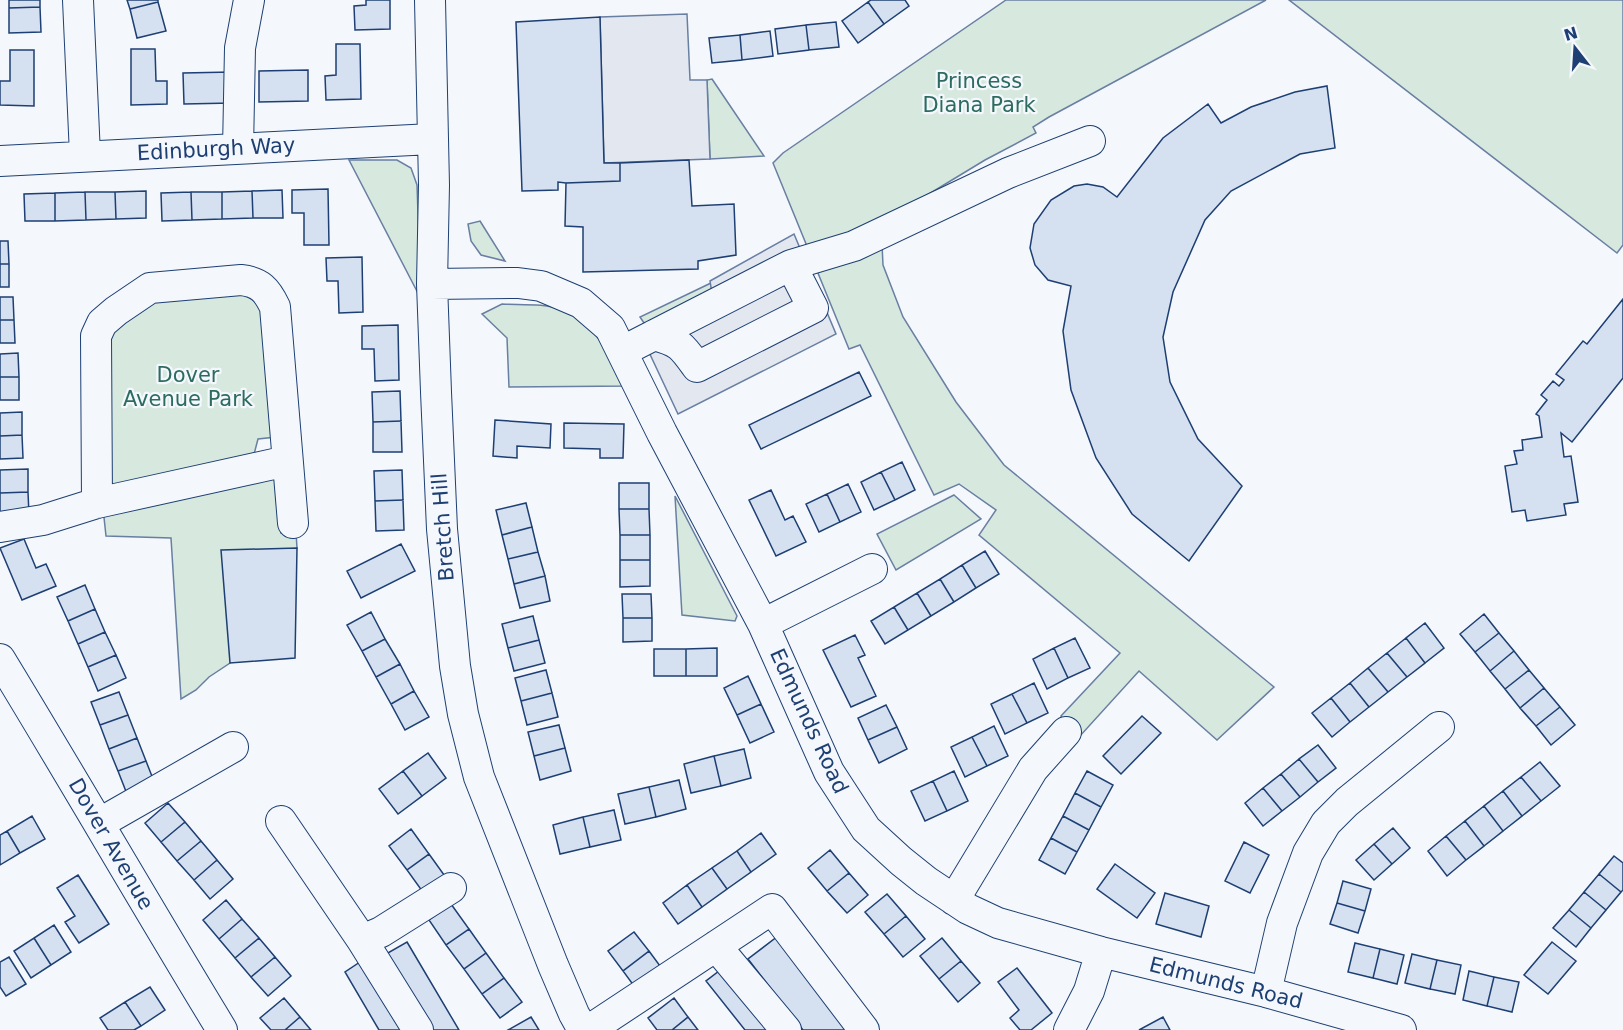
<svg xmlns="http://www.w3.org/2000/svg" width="1623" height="1030" viewBox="0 0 1623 1030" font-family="'DejaVu Sans',sans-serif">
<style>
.green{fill:#d7e8df;stroke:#687fa3;stroke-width:1.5}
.parking{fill:#e3e8f0;stroke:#687fa3;stroke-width:1.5}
.building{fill:#d5e0f0;stroke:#1d3f73;stroke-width:1.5}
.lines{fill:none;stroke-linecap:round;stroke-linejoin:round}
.minor-casing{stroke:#1d3f73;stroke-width:32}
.minor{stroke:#f4f7fb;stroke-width:30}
.labels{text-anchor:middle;stroke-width:4.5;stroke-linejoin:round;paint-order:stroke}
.park-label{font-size:21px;fill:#2c6c60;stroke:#f4f7fb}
.street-label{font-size:21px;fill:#1d3f73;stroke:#f4f7fb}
</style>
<rect width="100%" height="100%" fill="#f4f7fb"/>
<path class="green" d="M1006 0H1266L1049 117 1033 127 1036 133 985 160 881 223 883 265 903 317 956 402 1004 465 1274 687 1217 740 1139 671 1080 736 1066 732 1061 716 1120 653 979 535 996 510 959 484 934 495 860 345 849 349 773 163 783 153Z
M1289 0H1623V245L1617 253Z
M712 79 764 156 710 159 707 80Z
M349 160H397L411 168 417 185 421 299Z
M480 221 505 261 481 255 471 241 468 224Z
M711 283 712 293 648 329 640 317Z
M241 292 264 308 276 437 258 439 252 462 105 494 110 333 166 295Z
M502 304C521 305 545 303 562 310 595 322 611 358 628 386L509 387 507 338 482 314Z
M277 477 281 533 296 532 297 548 230 663 209 677 196 690 181 699 171 538 106 536 103 508Z
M954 495 981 519 896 570 877 534Z
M675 496 737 616 735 621 682 615Z"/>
<path class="parking" d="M687 14 690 80H707L710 159 604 163 600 17Z
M794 234 836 334 678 414 640 333 712 293 710 281Z"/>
<path class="building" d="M9 0H40V7L9 8Z
M127 0H158V2L130 9Z
M366 0H390V29L355 30 354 6 366 5Z
M871 0H905L909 6 884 24 868 2Z
M158 2 166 31 137 38 130 9Z
M868 2 884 24 858 43 842 21Z
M40 7 41 32 9 33V8Z
M600 17 604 163H620V181L566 183 558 182V190L522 191 516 22Z
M836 22 839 47 809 50 806 25Z
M806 25 809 50 778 54 775 29Z
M770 31 773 56 742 60 740 35Z
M740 35 742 60 712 63 709 38Z
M336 44H360L361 99 326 100 325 76 336 75Z
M131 49H155L156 81H167V104L131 105Z
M10 50H34V106L0 105V81H10Z
M308 70V101L259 102V71Z
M232 72V103L184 104 183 73Z
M1327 86 1335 148 1300 154 1231 191 1205 220 1173 292 1163 337 1170 382 1198 439 1242 486 1189 561 1132 514 1096 458 1071 390 1063 331 1071 286 1048 280 1035 265 1030 248 1034 224 1051 200 1074 186 1087 184 1103 187 1117 197 1163 138 1208 104 1221 123 1251 107 1295 92Z
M689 160 692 206 734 204 736 255 698 261V269L583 272V227L565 226 566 183 620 181V163Z
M328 189 329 245H304V213H292V190Z
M282 190 283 218H253L252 191Z
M146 191V218L116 219 115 192Z
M252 191 253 218 222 219V192Z
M85 192 86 220 55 221V193Z
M85 192H115L116 219 86 220Z
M191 192 192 220 162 221 161 193Z
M191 192H222V219L192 220Z
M55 193V221H25L24 194Z
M0 241H8L9 264H0Z
M362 257 363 312 339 313 338 281H327L326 258Z
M0 264H9V287H0Z
M0 297H13L14 320H0Z
M1623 299V378L1572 442 1561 433 1564 457 1571 456 1578 502 1564 504 1566 515 1527 521 1525 510 1512 512 1505 466 1517 464 1514 451 1523 450 1522 440 1542 437 1539 416 1536 414 1547 400 1541 395 1553 381 1559 386 1564 380 1556 374 1583 341 1587 344Z
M0 320H14L15 343H0Z
M398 325 399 380 375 381 374 349H362V326Z
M18 353 19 377H0V354Z
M859 372 871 396 761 449 749 425Z
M0 377H19V400H0Z
M400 391 401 421 373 422 372 392Z
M22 412V435L0 436V413Z
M495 420 551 424 550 448 517 446V458L493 456Z
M401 421 402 452H373V422Z
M564 423 624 424 623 458H600V449L564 448Z
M22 435 23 458 0 459V436Z
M902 462 915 490 895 500 881 472Z
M28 469V492L0 493V470Z
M402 470 403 500 375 501 374 471Z
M881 472 895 500 874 510 861 482Z
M619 483H649V509H619Z
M848 484 861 512 840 522 827 494Z
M771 490 785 520 793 516 806 542 776 556 749 500Z
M28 492 29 515 0 516V493Z
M827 494 840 522 819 532 806 504Z
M403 500 404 530 376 531 375 501Z
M526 503 532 527 502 535 496 510Z
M619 509H649L650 535H620Z
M532 527 538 552 508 559 502 535Z
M620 535H650V560H620Z
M24 539 36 568 46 564 56 586 22 600 0 548Z
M401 544 415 571 361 598 347 571Z
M297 548 295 658 230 663 221 550Z
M985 551 999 574 976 588 962 565Z
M538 552 545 576 514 584 508 559Z
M620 560H650V586L620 587Z
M962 565 976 588 954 602 940 579Z
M545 576 550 601 520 608 514 584Z
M940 579 954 602 931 616 917 593Z
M85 585 95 609 68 621 57 597Z
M917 593 931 616 908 630 894 607Z
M622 594H651L652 618H623Z
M894 607 908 630 885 644 871 621Z
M95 609 105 632 78 644 68 621Z
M371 612 385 639 362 651 347 625Z
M1484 614 1499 633 1475 652 1460 634Z
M533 616 539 640 508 648 502 624Z
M623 618H652V641L623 642Z
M1425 623 1444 648 1425 663 1406 638Z
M105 632 116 655 88 667 78 644Z
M1499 633 1514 651 1490 671 1475 652Z
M855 635 865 655 858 658 876 696 851 707 823 650Z
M1075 638 1090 668 1068 678 1054 648Z
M1406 638 1425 663 1407 677 1387 653Z
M385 639 400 664 376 677 362 651Z
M539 640 545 663 514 671 508 648Z
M717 648V676H686V649Z
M1054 648 1068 678 1047 689 1033 659Z
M654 649H686V676H654Z
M1514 651 1529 670 1505 689 1490 671Z
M1387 653 1407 677 1388 692 1368 668Z
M116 655 126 678 98 691 88 667Z
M400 664 414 691 391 704 376 677Z
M1368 668 1388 692 1369 707 1350 683Z
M546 670 552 693 521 701 515 678Z
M1529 670 1544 688 1520 708 1505 689Z
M748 676 761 704 737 715 724 688Z
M1034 683 1048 713 1027 723 1012 694Z
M1350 683 1369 707 1350 722 1331 698Z
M1544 688 1560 707 1536 726 1520 708Z
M414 691 429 717 405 730 391 704Z
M119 692 128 715 100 725 91 702Z
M552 693 558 717 527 725 521 701Z
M1012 694 1027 723 1005 734 991 704Z
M1331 698 1350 722 1332 737 1312 713Z
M761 704 774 732 750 743 737 715Z
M886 705 897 727 868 740 858 718Z
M1560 707 1575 725 1551 745 1536 726Z
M128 715 137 738 109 749 100 725Z
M1142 716 1161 733 1121 774 1103 756Z
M559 725 565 748 534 756 528 732Z
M994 726 1008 756 987 766 972 737Z
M897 727 907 749 879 763 868 740Z
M972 737 987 766 965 777 951 747Z
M137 738 146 761 118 771 109 749Z
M1318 745 1336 768 1318 782 1299 759Z
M565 748 571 771 540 780 534 756Z
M744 749 751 778 721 786 714 756Z
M428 753 446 778 422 796 403 771Z
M714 756 721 786 691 793 684 764Z
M1299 759 1318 782 1300 797 1281 774Z
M146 761 155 784 127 794 118 771Z
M1540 762 1560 786 1541 801 1521 777Z
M403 771 422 796 398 814 379 789Z
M954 771 968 801 947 811 933 781Z
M1087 771 1113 785 1101 807 1075 793Z
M1281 774 1300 797 1282 811 1263 788Z
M1521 777 1541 801 1522 816 1503 791Z
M679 780 686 809 656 817 649 787Z
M933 781 947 811 925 821 911 791Z
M649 787 656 817 625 824 618 794Z
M1263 788 1282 811 1263 826 1245 803Z
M1503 791 1522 816 1503 831 1484 806Z
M1075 793 1101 807 1089 830 1063 816Z
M168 803 185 822 161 842 145 823Z
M1484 806 1503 831 1484 846 1465 821Z
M614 810 621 840 590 847 583 817Z
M32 816 45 839 20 853 7 831Z
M1063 816 1089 830 1077 852 1051 838Z
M583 817 590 847 560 854 553 825Z
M1465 821 1484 846 1466 860 1446 836Z
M185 822 201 841 177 861 161 842Z
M1393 828 1410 848 1392 864 1374 844Z
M411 829 429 854 407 870 389 846Z
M7 831 20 853 0 865V835Z
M761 833 776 854 751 872 737 851Z
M1446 836 1466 860 1447 876 1428 851Z
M1051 838 1077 852 1065 874 1039 860Z
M201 841 217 860 194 880 177 861Z
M1244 842 1269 855 1250 893 1225 881Z
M1374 844 1392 864 1374 880 1356 860Z
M830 850 849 873 827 891 808 868Z
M737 851 751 872 727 889 712 868Z
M429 854 447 879 425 895 407 870Z
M1614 856 1623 863V890L1621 892 1599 874Z
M217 860 233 879 210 899 194 880Z
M1115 864 1155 893 1137 918 1097 889Z
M712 868 727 889 702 907 687 885Z
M849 873 868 895 847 913 827 891Z
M1599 874 1621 892 1606 910 1584 892Z
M78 875 109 924 79 943 65 922 75 916 57 888Z
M1343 881 1371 889 1365 911 1337 903Z
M687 885 702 907 678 924 663 903Z
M1584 892 1606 910 1591 928 1569 910Z
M1165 893 1209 906 1201 937 1156 924Z
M887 894 906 916 884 934 865 912Z
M226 900 242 919 219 939 203 920Z
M1337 903 1365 911 1358 933 1330 924Z
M451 904 469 929 446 945 429 920Z
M1569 910 1591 928 1576 947 1553 928Z
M906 916 925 939 903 957 884 934Z
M242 919 259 938 235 958 219 939Z
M54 925 71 952 51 965 34 938Z
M469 929 486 953 464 969 446 945Z
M634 932 649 951 623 971 608 951Z
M782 933 857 1030H803L748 959Z
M34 938 51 965 31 978 14 951Z
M259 938 275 957 251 977 235 958Z
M942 938 961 961 939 979 920 956Z
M407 942 459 1030H433L386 954Z
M1552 942 1576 961 1548 994 1524 975Z
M1355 943 1380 949 1373 978 1348 972Z
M1380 949 1404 955 1397 984 1373 978Z
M649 951 663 970 637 990 623 971Z
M486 953 504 978 482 994 464 969Z
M1412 954 1437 960 1430 989 1405 983Z
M9 957 26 984 6 996 0 987V962Z
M275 957 291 976 268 996 251 977Z
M363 960 404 1030H379L345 972Z
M1437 960 1461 965 1455 994 1430 989Z
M961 961 980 983 958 1002 939 979Z
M723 968 772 1030H745L706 981Z
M1017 968 1052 1013 1031 1030H1020L1010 1018 1019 1010 998 982Z
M1469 971 1494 977 1487 1006 1463 1000Z
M1494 977 1519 982 1512 1012 1487 1006Z
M504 978 522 1002 500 1018 482 994Z
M150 987 165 1010 141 1026 125 1002Z
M284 998 300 1017 285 1030H271L260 1018Z
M674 998 688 1017 672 1030H657L648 1018Z
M125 1002 141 1026 134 1030H108L100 1018Z
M300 1017 311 1030H285Z
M531 1017 539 1030H508Z
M688 1017 698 1030H672Z
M1163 1017 1170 1030H1139Z"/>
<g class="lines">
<defs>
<path id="minor" d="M78 0 85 155
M430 0 434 185 432 284 436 392 442 529 455 666 463 714 479 777 553 965 574 1014 583 1030
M238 149 240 48 249 0
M0 161 432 139
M791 265 854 246 1008 173 1090 141
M432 284 518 283 541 286 581 303 610 328 662 433 763 624 829 772 866 829 901 861 926 881 968 909 998 923 1101 952 1266 992 1401 1030
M623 351 791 265 813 308 697 367C682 346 680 342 654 335
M97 503 96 336 102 323 116 311 150 288 241 280C260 282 267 290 275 307L293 523
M0 527 43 520 97 503 287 461
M763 624 872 569
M0 659C75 782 147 907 222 1030
M281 821 362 940 418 1030
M100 823 233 747
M954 900 1033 769 1066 732
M362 940 381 932 451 888
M716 946 786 1030
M1266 992 1282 923 1308 853 1326 823 1347 802 1439 727
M589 1030 772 909 864 1030
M1069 1030 1089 991 1101 952"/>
</defs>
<use href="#minor" class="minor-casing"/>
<use href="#minor" class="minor"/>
</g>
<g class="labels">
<g class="park-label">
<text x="979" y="88">Princess<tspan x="979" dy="24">Diana Park</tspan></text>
<text x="188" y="382">Dover<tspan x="188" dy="24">Avenue Park</tspan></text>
</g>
<g class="street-label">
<text transform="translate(216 149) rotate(-3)" y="7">Edinburgh Way</text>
<text transform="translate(443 527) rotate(-94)" y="7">Bretch Hill</text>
<text transform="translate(809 721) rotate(65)" y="7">Edmunds Road</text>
<text transform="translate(111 844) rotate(60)" y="7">Dover Avenue</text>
<text transform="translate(1226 983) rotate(14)" y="7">Edmunds Road</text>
</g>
</g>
<g transform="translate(1575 48) rotate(343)" stroke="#f4f7fb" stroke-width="4.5" paint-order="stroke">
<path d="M0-4.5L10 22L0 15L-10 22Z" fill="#1d3f73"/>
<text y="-9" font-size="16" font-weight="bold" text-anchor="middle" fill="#1d3f73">N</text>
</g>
</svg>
